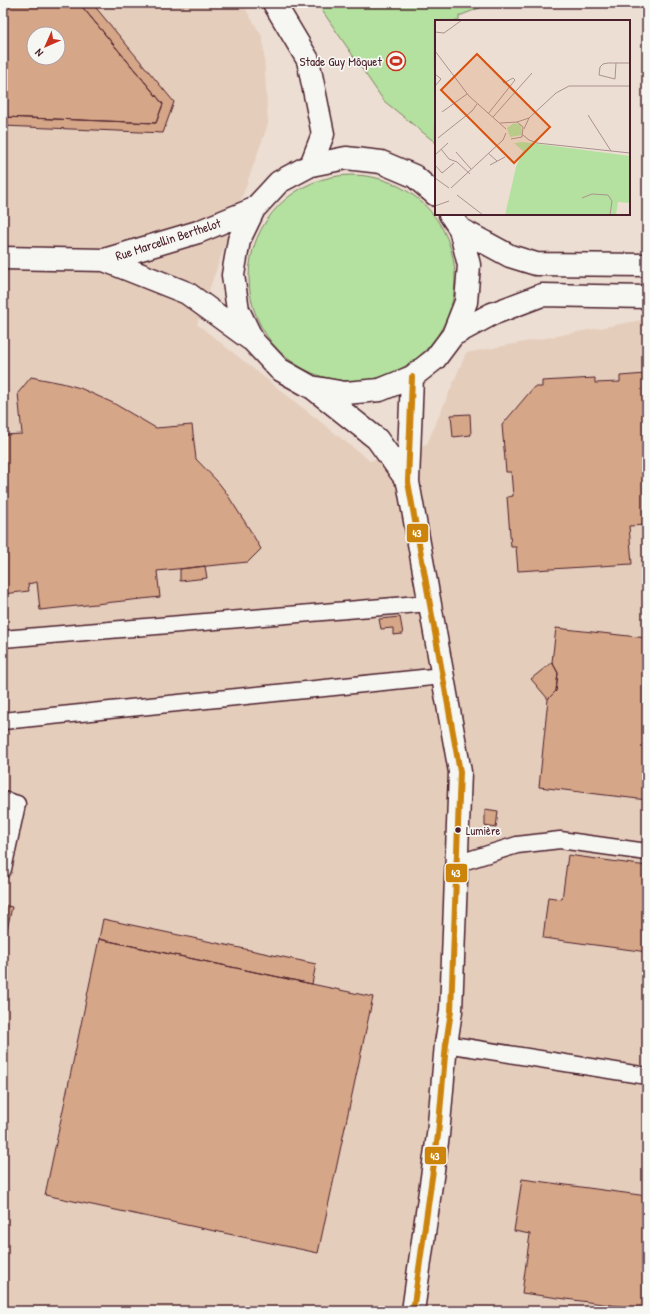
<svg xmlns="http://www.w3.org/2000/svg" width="650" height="1314" viewBox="0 0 650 1314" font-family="'Patrick Hand',sans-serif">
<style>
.built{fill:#e5cdbc;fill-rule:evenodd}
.green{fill:#b4e19f;stroke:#7f8065}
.building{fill:#d6a688;stroke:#4a1f2b;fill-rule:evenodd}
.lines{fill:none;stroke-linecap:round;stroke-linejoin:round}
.lane-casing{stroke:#4a1f2b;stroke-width:19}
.street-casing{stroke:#4a1f2b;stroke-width:25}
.secondary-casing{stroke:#4a1f2b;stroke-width:25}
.lane{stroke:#f6f6f2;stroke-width:16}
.street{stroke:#f6f6f2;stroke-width:22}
.secondary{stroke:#f6f6f2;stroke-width:22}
.bus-1-casing{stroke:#f6f6f2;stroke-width:9}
.bus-1{stroke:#cc840b;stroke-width:6}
.bus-dot{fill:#4a1f2b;stroke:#f6f6f2;stroke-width:1.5}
.labels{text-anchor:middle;stroke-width:3.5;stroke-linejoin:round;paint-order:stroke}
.bus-label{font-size:12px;fill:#4a1f2b;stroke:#f6f6f2;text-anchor:start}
.poi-label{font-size:13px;fill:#4a1f2b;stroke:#f6f6f2;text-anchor:end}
.street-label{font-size:13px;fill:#4a1f2b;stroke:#f6f6f2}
.inset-road{fill:none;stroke:#ab928f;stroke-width:1}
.view{fill:#d8530f;fill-opacity:0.15;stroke:#d8530f;stroke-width:2}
.inset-edge{fill:none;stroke:#4a1f2b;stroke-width:2}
.line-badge{stroke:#f6f6f2;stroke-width:1.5}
.badge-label{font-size:11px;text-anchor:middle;font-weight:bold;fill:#fff}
</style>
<rect width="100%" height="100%" fill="#ecded2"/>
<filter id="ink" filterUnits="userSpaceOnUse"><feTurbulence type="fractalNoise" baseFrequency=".025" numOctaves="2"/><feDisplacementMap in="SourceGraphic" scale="8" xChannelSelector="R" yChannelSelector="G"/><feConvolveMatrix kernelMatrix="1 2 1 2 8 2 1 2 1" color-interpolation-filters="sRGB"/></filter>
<g filter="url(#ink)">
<path class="built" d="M3 3H242L263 38 268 124 197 324 370 461 427 444 466 353 647 319V1311H3ZM34 34H58V58H34Z"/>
<path class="green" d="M317 3H492L459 16V21H436V143L384 101Z
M249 278a103 103 0 1 1 206 0a103 103 0 1 1-206 0Z"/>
<path class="building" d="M3 3H79L163 104 156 123 3 117ZM34 34H58V58H34Z
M79 3H92L174 102 163 133 3 126V117L156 123 163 104Z
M646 374 647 525 629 526 632 564 518 571 516 547H511L507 497 513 496 511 472H506L502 425 534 387H542V381L595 378V383L620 382V376Z
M31 377 62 383 80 388 113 403 156 428 192 425 196 459 218 482 225 491 250 530 261 549 248 562 157 571 160 597 40 610 37 582 28 584 29 591 3 594V435L22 434 18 393Z
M470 414 471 435 453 437 451 415Z
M205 566 207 578 180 581V569Z
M400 617 403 634 393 635V628L381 629 379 619Z
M556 628 647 638V800L539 787 548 699 556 691 558 673 552 662Z
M552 662 558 673 556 691 548 699 531 679Z
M485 809 498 811 496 828 485 826Z
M568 855 647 866V952L543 938 548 897 562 899Z
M3 905 12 907 3 948Z
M103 919 316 964 312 984 99 939Z
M99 939 373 997 318 1253 45 1195Z
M522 1179 647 1196V1310L522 1293 530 1234 514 1231Z"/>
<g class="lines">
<defs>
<path id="lane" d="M3 639 430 603
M3 721 442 676
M3 800 17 804 3 869
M456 864 517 845 560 840 647 852
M446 1044 647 1076"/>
<path id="street" d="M274 3 308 60 323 134 311 165"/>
<path id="secondary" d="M436 195 414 176 381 162 346 158 311 165 279 182 254 209 239 240 233 275 238 310 253 341 279 369 311 387 345 393 380 390 412 377 435 359 453 335 466 302 469 265 460 229 450 214
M460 229 510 256 536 264 647 265
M3 258 104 260 198 232 254 209
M104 260 187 293 250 339
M453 335 492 314 542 295 647 297
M412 377 408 482 460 772 451 1011 446 1044 438 1135 413 1311
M314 389 377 439 408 482"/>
</defs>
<use href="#lane" class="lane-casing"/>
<use href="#street" class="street-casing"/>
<use href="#secondary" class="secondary-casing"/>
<use href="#lane" class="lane"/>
<use href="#street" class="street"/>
<use href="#secondary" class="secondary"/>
<defs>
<path id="bus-1" d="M412 377 408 482 460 772 451 1011 446 1044 438 1135 413 1311"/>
</defs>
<use href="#bus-1" class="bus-1-casing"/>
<use href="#bus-1" class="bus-1"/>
</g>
</g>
<defs>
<symbol id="stadium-ring" viewBox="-11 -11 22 22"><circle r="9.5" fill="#f6f6f2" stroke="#c8321e" stroke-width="1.5"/><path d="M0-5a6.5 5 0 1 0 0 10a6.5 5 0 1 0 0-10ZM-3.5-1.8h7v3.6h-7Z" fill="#c8321e"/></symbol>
</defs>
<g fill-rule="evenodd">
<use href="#stadium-ring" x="385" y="50" width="22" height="22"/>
</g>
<circle class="bus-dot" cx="458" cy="830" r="3.5"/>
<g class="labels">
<g class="bus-label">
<text x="466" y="835">Lumière</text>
</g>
<g class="poi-label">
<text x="382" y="66">Stade Guy Môquet</text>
</g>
<g class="street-label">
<text transform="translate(168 239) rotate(-18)" y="5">Rue Marcellin Berthelot</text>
</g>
</g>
<g transform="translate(435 20)">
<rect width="195" height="195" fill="#ecded2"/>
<path d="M79 103 86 105 87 115 75 117 72 108ZM88 122 195 136V183L183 182 181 195H70L81 147 88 131 79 123Z" fill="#b4e19f"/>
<path class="inset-road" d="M0 12 9 13 27 0M0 31 34 76 71 109M181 43 180 59 164 55 165 47 168 44 173 43H195M0 54 6 59 0 66M7 92 32 74M53 94 80 60 78 58 69 63 66 58M153 95 176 131M58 97 97 53M82 102 94 98M65 103 82 102 88 107 87 117 76 119M89 109 94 98 121 73 134 66H195M88 115 94 120 102 123 195 133M3 118 37 91 42 84M6 129 14 139 22 142 35 154M21 132 36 149M53 133 62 141M0 135 13 123M0 145 7 153 19 143M55 145 70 137M0 158 14 168M16 168 68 120 71 113M22 175 48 195M147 178 157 174 173 175 177 181 175 195M0 186 14 181"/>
<path class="view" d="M42 34 115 107 79 143 6 70Z"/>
<rect width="195" height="195" class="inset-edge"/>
</g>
<g class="line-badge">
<rect x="406" y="523" width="23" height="20" rx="4" fill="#cc840b"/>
<rect x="445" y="863" width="23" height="20" rx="4" fill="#cc840b"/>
<rect x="424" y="1146" width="23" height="19" rx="4" fill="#cc840b"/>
</g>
<g class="badge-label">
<text x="417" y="537">43</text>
<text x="456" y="877">43</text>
<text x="435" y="1160">43</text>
</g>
<rect width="650" height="1314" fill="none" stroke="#f6f6f2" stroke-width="16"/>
<rect x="8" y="8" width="634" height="1298" fill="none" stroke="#4a1f2b" stroke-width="1.5" filter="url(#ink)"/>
<g transform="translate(46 46) rotate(225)"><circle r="19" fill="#f6f6f2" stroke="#b1a0a2"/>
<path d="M0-3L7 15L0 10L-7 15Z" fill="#c8321e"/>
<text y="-6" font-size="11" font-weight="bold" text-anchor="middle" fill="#4a1f2b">N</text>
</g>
</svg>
